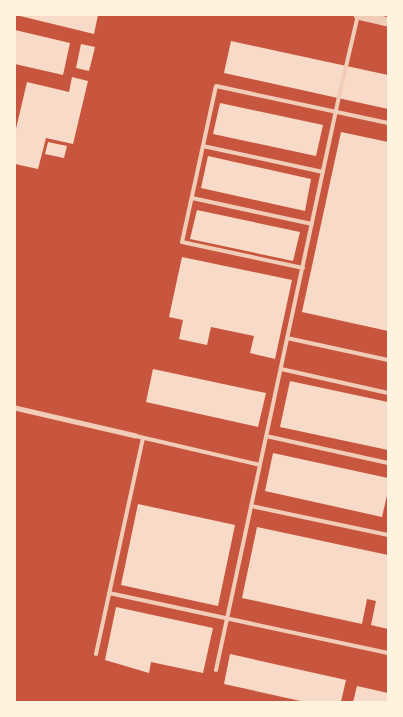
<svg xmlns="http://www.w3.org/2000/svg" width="403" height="717" viewBox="0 0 403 717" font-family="Barlow,sans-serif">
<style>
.building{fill:#f7dbc8}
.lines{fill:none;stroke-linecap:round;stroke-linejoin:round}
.service{stroke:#f1ccb7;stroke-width:4}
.minor{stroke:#f1ccb7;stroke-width:5}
.tertiary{stroke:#f1ccb7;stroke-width:9}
</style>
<rect width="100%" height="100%" fill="#c8553d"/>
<path class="building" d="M16 15H98L94 34Z
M15 30 70 43 63 75 15 64Z
M231 41 388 75V109L224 73Z
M81 44 95 47 89 71 76 68Z
M72 77 88 81 73 144 46 138 38 169 15 164V133L27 82 69 92Z
M220 103 323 125 316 156 213 134Z
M341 132 388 142V331L302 312Z
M48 142 67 146 64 158 45 154Z
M208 156 311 179 305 211 201 188Z
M197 210 300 232 293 261 190 239Z
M182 257 292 280 275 359 250 353 254 336 211 327 207 345 179 339 183 320 169 317Z
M153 369 266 393 258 427 146 402Z
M290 381 388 402V450L280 427Z
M273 453 388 478V491L382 517 265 491Z
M138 504 235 525 218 606 121 585Z
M257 527 388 555V629L371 625 376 601 367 599 362 624 242 598Z
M116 607 213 628 203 673 151 662 149 673 105 660Z
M230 654 346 680 341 702H305L224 684Z
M357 686 388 693V702H353Z"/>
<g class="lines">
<path class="service" d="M203 146 323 172
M192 198 312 224
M303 268 182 242 216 86 388 123
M287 338 388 360
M281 369 388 393
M136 436 260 465
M266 436 388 463
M251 506 388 535
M109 593 388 653
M96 654 143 438
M216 670 338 101 358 15"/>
<path class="minor" d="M15 408 136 436"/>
<path class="tertiary" d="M358 15 388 22"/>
</g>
<rect width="403" height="717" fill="none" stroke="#fff3e0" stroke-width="32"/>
</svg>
